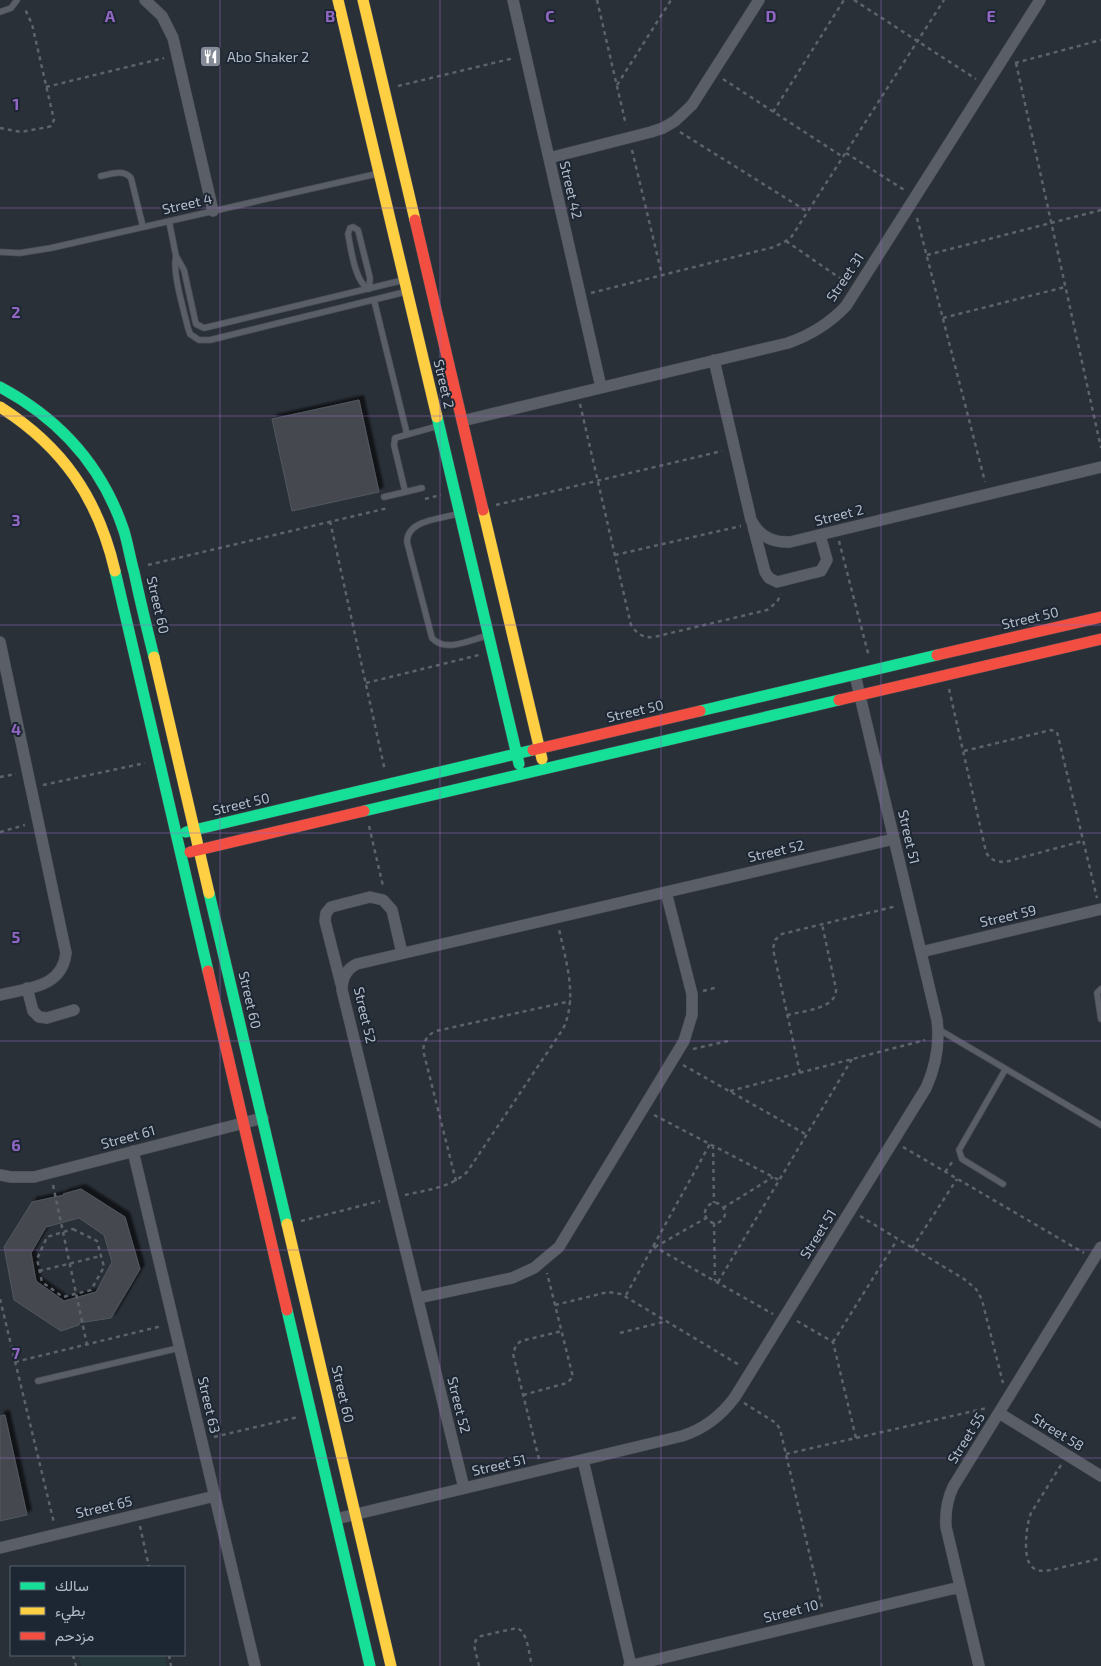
<svg xmlns="http://www.w3.org/2000/svg" width="1101" height="1666" viewBox="0 0 1101 1666" font-family="'Exo 2',Vazirmatn,sans-serif">
<style>
.green{fill:#273a3e}
.building{fill:#444950;stroke:#52575f;fill-rule:evenodd;filter:url(#shadow)}
.lines{fill:none;stroke-linecap:round;stroke-linejoin:round}
.lane-casing{stroke:#484c53;stroke-width:7}
.street-casing{stroke:#484c53;stroke-width:12}
.fast-casing{stroke:#484c53;stroke-width:12}
.slow-casing{stroke:#484c53;stroke-width:12}
.jam-casing{stroke:#484c53;stroke-width:12}
.path{stroke:#5d636a;stroke-width:2.5;stroke-dasharray:4 4;stroke-linecap:butt}
.lane{stroke:#5a5e66;stroke-width:5.5}
.street{stroke:#5a5e66;stroke-width:11}
.fast{stroke:#16e098;stroke-width:11}
.slow{stroke:#ffcf43;stroke-width:11}
.jam{stroke:#f24e42;stroke-width:11}
.grid{fill:none;stroke:#9266c3;stroke-width:1;stroke-opacity:0.55}
.labels{text-anchor:middle;stroke-width:4;stroke-linejoin:round;paint-order:stroke}
.poi-label{font-size:14px;fill:#b4bcc9;stroke:#1d2633;text-anchor:start}
.street-label{font-size:14px;fill:#b4bcc9;stroke:#1d2633}
.grid-label{font-size:16px;text-anchor:middle;font-weight:bold;fill:#9266c3;stroke:#1d2633;stroke-width:4;stroke-linejoin:round;paint-order:stroke}
</style>
<defs>
<filter id="shadow"><feDropShadow dx="4.5" dy="-4.5" stdDeviation="1" flood-color="#0009"/></filter>
</defs>
<rect width="100%" height="100%" fill="#2a3038"/>
<path class="green" d="M78 1655H164L167 1666H81Z"/>
<path class="building" d="M359 400 379 492 292 511 272 419Z
M81 1189 125 1217 140 1269 111 1318 79 1323V1325L61 1331 14 1300 4 1247 32 1202 64 1195 63 1194ZM79 1218 104 1235 112 1262 96 1292 64 1301 36 1281 31 1253 46 1227Z
M5 1415 27 1515 0 1521V1416Z"/>
<g class="lines">
<defs>
<path id="lane" d="M0 12 11 8 17 0
M101 176C112 174 123 169 131 178L143 227
M169 221 176 256C172 272 184 311 188 328L190 334 199 340H210L405 292
M353 227 358 230 370 278 369 289C355 283 351 249 348 234L350 228Z
M0 252 20 253 51 248 376 174
M176 256 184 270 195 320 196 324 204 328 404 280
M374 300 407 434
M405 491 394 445 395 438 438 426
M384 497 422 488
M457 514C440 519 407 520 407 542L432 638C445 653 470 640 486 636
M1101 989 1097 993 1101 1019
M938 1029 1101 1125
M1003 1184 962 1159 959 1150 1005 1070
M38 1381 179 1348"/>
<path id="street" d="M145 0 162 16 173 38 213 211
M513 0 601 387
M549 158 651 132 663 128 675 121 692 105 759 0
M714 360 751 520C759 536 772 543 790 542L1101 467
M462 421 788 343C811 335 829 324 846 306L1040 0
M753 526 765 572 769 578 777 582 821 571 827 560 820 535
M0 642 66 953C62 988 28 988 0 995
M921 952 1101 909
M341 984 325 921 326 913 331 907 370 897 383 900 392 910 402 953
M27 988 33 1011 39 1017 47 1018 74 1010
M133 1151 255 1666
M0 1175 11 1177H34L263 1118
M418 1298 512 1278 534 1268 559 1247 684 1041 692 1015V994L666 892
M999 1413 1101 1476
M583 1460 631 1666
M464 1488 342 990C342 978 346 969 357 964L894 839
M336 1519 682 1436C704 1429 721 1416 735 1397L926 1088C936 1066 940 1044 937 1020L855 675
M0 1548 215 1496
M629 1666 960 1587
M979 1666 946 1527C945 1512 947 1500 953 1487L1101 1247"/>
<path id="fast" d="M0 387C60 419 102 465 124 531 128 544 130 558 134 572 140 600 147 629 154 657
M437 417 519 764
M115 571 208 971
M700 711 937 655
M364 811 839 700
M186 832 533 750
M209 893 287 1224
M287 1310 370 1666"/>
<path id="slow" d="M338 0 437 417
M363 0 415 220
M0 407C63 447 98 498 115 571
M483 510 542 759
M154 657 209 893
M287 1224 391 1666"/>
<path id="jam" d="M415 220 483 510
M937 655 1101 617
M839 700 1101 639
M533 750 700 711
M190 852 364 811
M208 971 287 1310"/>
</defs>
<use href="#lane" class="lane-casing"/>
<use href="#street" class="street-casing"/>
<use href="#fast" class="fast-casing"/>
<use href="#slow" class="slow-casing"/>
<use href="#jam" class="jam-casing"/>
<path class="path" d="M597 0 626 125
M854 0 976 79
M1015 63 1101 40
M1016 63 1101 448
M723 79 843 157
M617 85 671 0
M398 86 514 58
M46 87 164 58
M773 112 844 0
M0 128 21 132 48 127 51 126 54 120 32 24 24 7
M680 132 808 212
M632 150 662 275
M846 153 906 191
M917 218 985 482
M786 241 847 283
M927 255 1101 210
M591 293 774 247 786 241 792 236 944 0
M943 318 1065 287
M580 404 631 625C637 634 643 638 654 637L767 610 777 602 781 594
M425 499 441 495
M496 505 722 451
M330 521 385 771
M839 541 869 657
M615 555 741 526
M148 565 388 508
M366 683 479 655
M949 689 986 852C990 860 996 862 1005 862L1083 841
M964 751 1051 730 1057 732 1097 898
M0 777 16 774
M43 785 145 763
M369 826 383 886
M0 832 25 825
M703 991 718 987
M787 1015C803 1011 837 1009 836 989L822 924
M693 1049 728 1041
M683 1065 807 1135
M800 1073 773 949 775 940 782 934 897 906
M730 1091 925 1040
M654 1115 779 1180
M713 1145 714 1203
M903 1147 1084 1253
M945 1172 953 1161
M456 1181 424 1054C422 1044 426 1035 436 1031L571 1001
M53 1185 87 1345
M405 1195C426 1190 450 1188 467 1172L563 1029C578 997 566 962 559 929
M705 1213a10 10 0 1 1 20 0a10 10 0 1 1-20 0Z
M723 1208 773 1177
M860 1216 964 1279 976 1289 982 1300 1003 1383
M301 1221 380 1201
M714 1223 715 1281
M73 1229 97 1241 104 1267 91 1290 63 1297 42 1282 37 1259 47 1237Z
M653 1246 773 1314
M655 1247 706 1218
M912 1248 957 1179
M39 1271 101 1256
M718 1282 852 1059
M626 1295 710 1144
M0 1299 54 1523
M555 1305 608 1292 621 1294 741 1366
M797 1321 833 1342 856 1438
M620 1333 667 1321
M833 1342 897 1240
M15 1362 162 1326
M523 1395 567 1383 573 1377 547 1273
M744 1403 776 1423 780 1429 822 1607
M214 1437 298 1417
M786 1454 987 1408
M539 1459 513 1354 516 1345 521 1341 562 1331
M1061 1465 1031 1513C1027 1524 1026 1535 1026 1547 1027 1578 1045 1572 1067 1566 1078 1564 1090 1561 1101 1558
M140 1526 149 1567
M73 1655 76 1666
M169 1655 171 1666
M479 1666 474 1645 476 1640 481 1636 517 1628C528 1632 529 1655 532 1666"/>
<use href="#lane" class="lane"/>
<use href="#street" class="street"/>
<use href="#fast" class="fast"/>
<use href="#slow" class="slow"/>
<use href="#jam" class="jam"/>
</g>
<path class="grid" d="M220 0V1666M440 0V1666M661 0V1666M881 0V1666M0 208H1101M0 416H1101M0 625H1101M0 833H1101M0 1041H1101M0 1250H1101M0 1458H1101"/>
<defs>
<symbol id="restaurant-square" viewBox="-11 -11 22 22"><rect x="-9" y="-9" width="18" height="18" rx="4" fill="#848b96" stroke="#1d2633"/><path d="M-5-6h1v4h1v-4h1v4h1v-4h1v5L-1.5 .5V6h-2V.5L-5-1ZM5-6V6H3V1.5H1.5Q1.5-4 5-6Z" fill="#fff"/></symbol>
</defs>
<g fill-rule="evenodd">
<use href="#restaurant-square" x="198" y="44" width="25" height="25"/>
</g>
<g class="labels">
<g class="poi-label">
<text x="227" y="62">Abo Shaker 2</text>
</g>
<g class="street-label">
<text transform="translate(571 190) rotate(77)" y="5">Street 42</text>
<text transform="translate(187 204) rotate(-13)" y="5">Street 4</text>
<text transform="translate(845 277) rotate(-56)" y="5">Street 31</text>
<text transform="translate(444 384) rotate(77)" y="5">Street 2</text>
<text transform="translate(839 515) rotate(-14)" y="5">Street 2</text>
<text transform="translate(158 605) rotate(77)" y="5">Street 60</text>
<text transform="translate(1030 618) rotate(-13)" y="5">Street 50</text>
<text transform="translate(635 711) rotate(-13)" y="5">Street 50</text>
<text transform="translate(241 804) rotate(-13)" y="5">Street 50</text>
<text transform="translate(909 837) rotate(77)" y="5">Street 51</text>
<text transform="translate(776 851) rotate(-13)" y="5">Street 52</text>
<text transform="translate(1008 916) rotate(-13)" y="5">Street 59</text>
<text transform="translate(250 1000) rotate(77)" y="5">Street 60</text>
<text transform="translate(365 1015) rotate(77)" y="5">Street 52</text>
<text transform="translate(128 1137) rotate(-15)" y="5">Street 61</text>
<text transform="translate(818 1234) rotate(-58)" y="5">Street 51</text>
<text transform="translate(343 1394) rotate(77)" y="5">Street 60</text>
<text transform="translate(209 1405) rotate(77)" y="5">Street 63</text>
<text transform="translate(459 1405) rotate(76)" y="5">Street 52</text>
<text transform="translate(1058 1432) rotate(32)" y="5">Street 58</text>
<text transform="translate(966 1438) rotate(-58)" y="5">Street 55</text>
<text transform="translate(499 1465) rotate(-13)" y="5">Street 51</text>
<text transform="translate(104 1507) rotate(-13)" y="5">Street 65</text>
<text transform="translate(791 1611) rotate(-14)" y="5">Street 10</text>
</g>
</g>
<g class="grid-label">
<text x="110" y="22">A</text>
<text x="330" y="22">B</text>
<text x="550" y="22">C</text>
<text x="771" y="22">D</text>
<text x="991" y="22">E</text>
<text x="16" y="110">1</text>
<text x="16" y="318">2</text>
<text x="16" y="526">3</text>
<text x="16" y="735">4</text>
<text x="16" y="943">5</text>
<text x="16" y="1151">6</text>
<text x="16" y="1359">7</text>
</g>
<rect x="10" y="1566" width="175" height="90" fill="#1d2633" stroke="#59626f"/>
<rect x="20" y="1582" width="25" height="8" fill="#16e098" stroke="#59626f"/>
<text x="55" y="1591" font-size="15" fill="#b4bcc9">سالك</text>
<rect x="20" y="1607" width="25" height="8" fill="#ffcf43" stroke="#59626f"/>
<text x="55" y="1616" font-size="15" fill="#b4bcc9">بطيء</text>
<rect x="20" y="1632" width="25" height="8" fill="#f24e42" stroke="#59626f"/>
<text x="55" y="1641" font-size="15" fill="#b4bcc9">مزدحم</text>
</svg>
